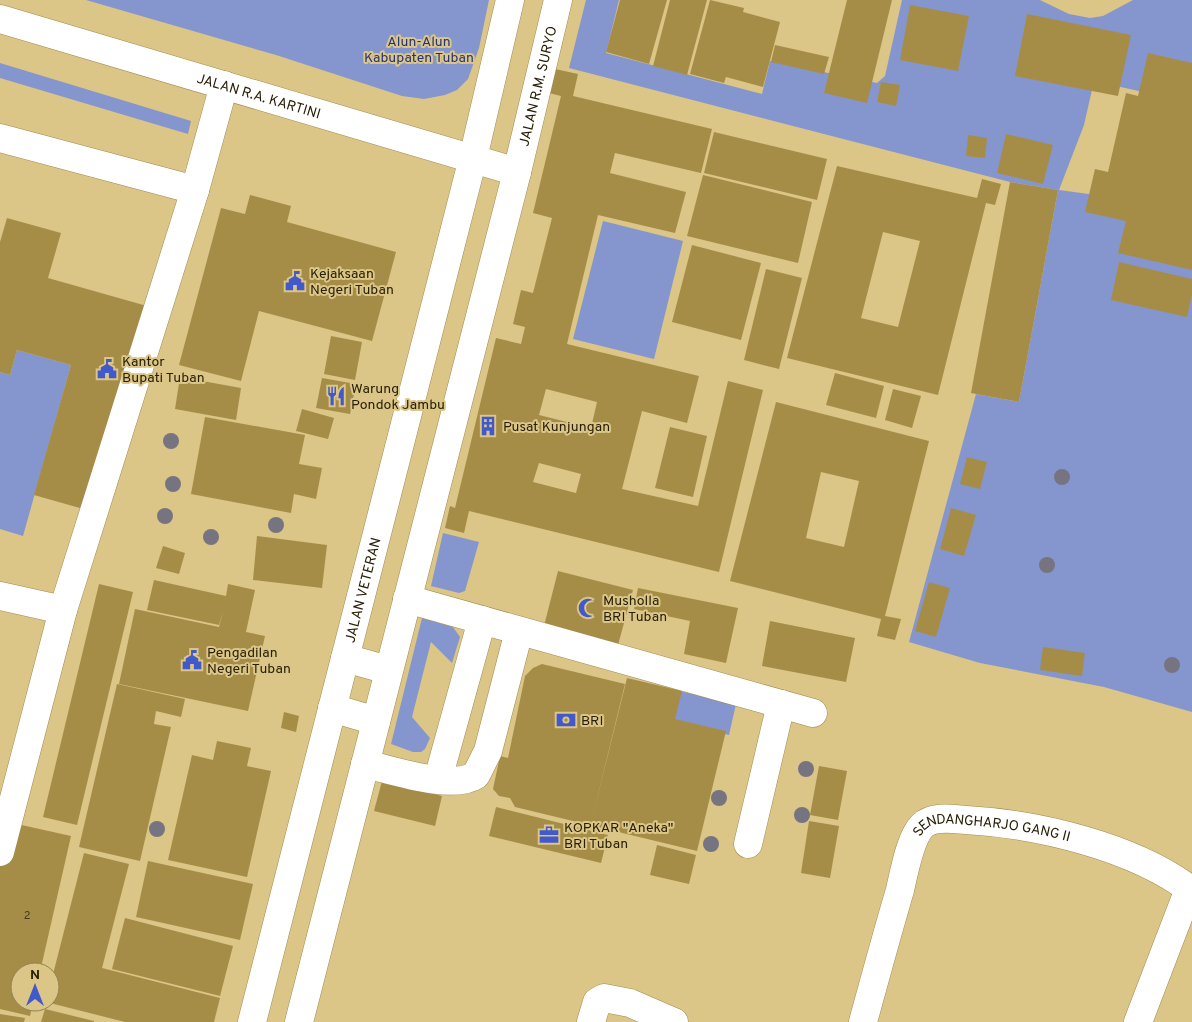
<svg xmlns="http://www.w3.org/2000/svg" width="1192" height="1022" viewBox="0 0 1192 1022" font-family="Overpass,sans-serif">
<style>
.green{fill:#8596ce}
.building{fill:#a68d47;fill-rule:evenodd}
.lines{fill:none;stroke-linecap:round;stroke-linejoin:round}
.minor-casing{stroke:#a18b4e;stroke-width:29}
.major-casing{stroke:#a18b4e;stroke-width:29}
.minor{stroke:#fff;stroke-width:28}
.major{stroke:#fff;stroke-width:28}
.tree{fill:#767480}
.labels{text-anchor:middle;stroke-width:4;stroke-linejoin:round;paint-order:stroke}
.number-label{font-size:11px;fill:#483b16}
.park-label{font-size:14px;fill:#24327b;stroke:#dbc587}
.street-label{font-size:14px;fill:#282006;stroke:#dbc587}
.poi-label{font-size:14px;fill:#282006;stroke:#dbc587;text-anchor:start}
</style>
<rect width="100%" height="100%" fill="#dbc587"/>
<path class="green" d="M86 0H489L479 48 468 79 457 90 445 95 424 99 402 96 276 55Z
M586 0H619L606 53 762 94 770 61 877 83 885 76 902 0H1040L1069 14 1090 18 1103 16 1133 0H1192V103L1094 81 1084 125 1059 190 1192 208V712L1104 687 980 663 909 642 976 394 1019 402 1058 190 1010 182 569 68Z
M0 63 191 121 188 134 0 78Z
M603 221 683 241 654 359 573 339Z
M17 350 71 365 23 536 0 529V372L10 375Z
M443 533 479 542 465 591 459 593 431 586Z
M422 618 453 627 460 637 452 663 431 642 412 717 430 738 425 749 421 752H413L391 744Z
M679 691 736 704 729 735 672 721Z"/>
<path class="building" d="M620 0H667L649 64 606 52Z
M670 0H707L687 75 653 66Z
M710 0 744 8 743 12 780 22 763 87 726 77 724 83 690 74Z
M847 0H892L867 103 824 93Z
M910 5 969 16 958 71 900 60Z
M1027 14 1131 35 1118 96 1015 76Z
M775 45 829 57 824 74 771 62Z
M1148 53 1192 63V270L1118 253 1126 221 1085 212 1095 169 1108 172 1126 93 1138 96Z
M555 69 578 74 573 96 712 129 701 173 615 153 610 173 686 192 675 233 598 215 567 344 699 376 687 423 642 411 622 489 698 506 728 381 763 390 719 572 469 511 464 533 445 528 450 506 455 508 496 338 521 344 525 327 513 324 521 290 533 293 552 218 533 213 561 96 549 93ZM546 389 597 402 591 428 539 415ZM539 463 581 474 576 493 533 482Z
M881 82 900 85 896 106 877 102Z
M714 132 827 159 817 200 704 173Z
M1006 134 1053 145 1043 184 997 173Z
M968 135 987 138 985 158 966 156Z
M837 166 977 198 982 179 1001 184 995 205 986 203 938 395 787 358ZM883 232 920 241 898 327 861 318Z
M703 175 812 202 798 263 687 236Z
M1010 182 1058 190 1019 402 971 393Z
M250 195 291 206 287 222 396 252 372 341 259 311 241 381 179 365 221 208 245 214Z
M7 218 61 233 48 278 161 310 101 514 34 495 71 365 17 350 10 375 0 372V242Z
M692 245 761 263 741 340 672 322Z
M1119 262 1192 279V295L1187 317 1111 300Z
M766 269 802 278 779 369 744 360Z
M331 336 362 342 355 380 324 374Z
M835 373 884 386 876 418 826 405Z
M180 377 241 388 236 420 175 409Z
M322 378 356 384 350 414 316 408Z
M893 389 921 396 912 428 885 420Z
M776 402 929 441 885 616 901 619 895 640 877 636 881 619 730 581ZM821 472 859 481 844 547 806 538Z
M302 409 334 418 328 439 296 431Z
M205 417 305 435 299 464 322 468 316 499 294 494 291 513 191 494Z
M670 427 707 436 693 497 655 488Z
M967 457 987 462 980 489 960 484Z
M951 508 976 515 964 556 940 549Z
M257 536 327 545 322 588 253 580Z
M163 546 185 553 179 574 156 568Z
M558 571 633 590 618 645 544 626Z
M154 580 226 596 228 584 255 590 246 632 265 636 248 711 119 684 135 609 219 627 223 611 219 625 147 610Z
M929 582 950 588 936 637 915 631Z
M99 584 133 592 77 825 43 817Z
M638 588 738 608 726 663 684 654 690 621 634 609Z
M770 621 855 638 846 682 762 666Z
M1043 647 1085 653 1082 676 1040 670Z
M542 664 625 684 591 823 627 678 682 691 675 719 726 731 697 851 515 807 510 798 499 796 493 789 500 756 508 758 525 676 533 668Z
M117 684 185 699 181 717 156 711 154 724 171 727 140 861 79 847Z
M284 712 299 716 296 732 281 728Z
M217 741 251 748 247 766 271 771 247 877 168 860 192 755 213 760Z
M819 766 847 771 838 820 810 815Z
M382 781 442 796 435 826 374 811Z
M496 807 608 835 601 863 489 836Z
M809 821 839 826 830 878 801 873Z
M8 822 71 836 40 972H20V1002H33L30 1016 0 1009V859Z
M657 845 696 855 689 884 650 875Z
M84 853 129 864 102 968 220 998 214 1022H125L50 1003V986Z
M148 861 253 884 240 940 136 917Z
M125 918 233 946 220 996 112 969Z
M45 1009 94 1021V1022H41Z
M0 1014 25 1018 24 1022H0Z"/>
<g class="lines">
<defs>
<g id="minor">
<path id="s1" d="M0 19 517 172"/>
<path d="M0 138 195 190"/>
<path d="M0 596 63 610"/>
<path d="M407 599 813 713"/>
<path d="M365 764C392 770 452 791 476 775L488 751 519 631"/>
<path d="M438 779 482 620"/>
<path d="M748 844 781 704"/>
<path d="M0 852 63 610 195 190 224 85"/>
<path d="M591 1022 597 1002 604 998 630 1003 674 1022"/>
<path id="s2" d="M863 1022C875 978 887 934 900 890 904 873 910 838 922 826 933 815 953 819 966 820 1038 824 1135 847 1192 891"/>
<path d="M1138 1022 1189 889"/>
</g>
<g id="major">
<path d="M345 658 388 670"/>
<path d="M332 708 376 721"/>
<path id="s3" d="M252 1022 473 158 510 0"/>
<path id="s4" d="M299 1022 517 172 558 0"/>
</g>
</defs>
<use href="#minor" class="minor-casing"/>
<use href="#major" class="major-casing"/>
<use href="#minor" class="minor"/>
<use href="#major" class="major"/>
</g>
<g class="tree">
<circle cx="171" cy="441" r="8"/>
<circle cx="1062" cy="477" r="8"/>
<circle cx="173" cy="484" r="8"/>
<circle cx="165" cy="516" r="8"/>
<circle cx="276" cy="525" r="8"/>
<circle cx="211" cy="537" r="8"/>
<circle cx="1047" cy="565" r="8"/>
<circle cx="1172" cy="665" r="8"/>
<circle cx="806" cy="769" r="8"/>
<circle cx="719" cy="798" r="8"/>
<circle cx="802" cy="815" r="8"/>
<circle cx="157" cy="829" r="8"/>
<circle cx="711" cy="844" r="8"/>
</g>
<defs>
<symbol id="civic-bare" viewBox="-9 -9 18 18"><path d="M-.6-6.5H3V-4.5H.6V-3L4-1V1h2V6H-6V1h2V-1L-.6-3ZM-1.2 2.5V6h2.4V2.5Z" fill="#4259cc" stroke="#dbc587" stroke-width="2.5" paint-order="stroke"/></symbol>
<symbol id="restaurant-bare" viewBox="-9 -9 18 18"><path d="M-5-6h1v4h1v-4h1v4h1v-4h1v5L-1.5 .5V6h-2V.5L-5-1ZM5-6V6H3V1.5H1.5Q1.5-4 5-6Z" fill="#4259cc" stroke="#dbc587" stroke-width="2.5" paint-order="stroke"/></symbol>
<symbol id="building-bare" viewBox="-9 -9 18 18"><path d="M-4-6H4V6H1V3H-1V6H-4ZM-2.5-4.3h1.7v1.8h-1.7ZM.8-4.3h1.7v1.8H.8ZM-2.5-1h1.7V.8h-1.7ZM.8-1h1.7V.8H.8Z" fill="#4259cc" stroke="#dbc587" stroke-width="2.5" paint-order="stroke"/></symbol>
<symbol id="mosque-bare" viewBox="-9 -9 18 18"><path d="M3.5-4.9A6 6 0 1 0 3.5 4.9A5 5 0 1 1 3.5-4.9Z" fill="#4259cc" stroke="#dbc587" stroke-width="2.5" paint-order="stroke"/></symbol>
<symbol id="bank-bare" viewBox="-9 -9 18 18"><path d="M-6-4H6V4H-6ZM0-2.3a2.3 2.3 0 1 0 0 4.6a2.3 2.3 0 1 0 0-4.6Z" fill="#4259cc" stroke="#dbc587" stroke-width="2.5" paint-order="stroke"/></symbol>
<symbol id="office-bare" viewBox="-9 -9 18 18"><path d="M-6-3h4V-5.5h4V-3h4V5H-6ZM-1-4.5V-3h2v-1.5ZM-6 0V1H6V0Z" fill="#4259cc" stroke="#dbc587" stroke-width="2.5" paint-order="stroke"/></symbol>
</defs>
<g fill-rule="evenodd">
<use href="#civic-bare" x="281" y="267" width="28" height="28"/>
<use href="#civic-bare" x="93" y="355" width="28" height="28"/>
<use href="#restaurant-bare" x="322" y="382" width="28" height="28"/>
<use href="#building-bare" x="474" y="412" width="28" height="28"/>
<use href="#mosque-bare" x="574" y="594" width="28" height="28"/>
<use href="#civic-bare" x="178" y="646" width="28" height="28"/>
<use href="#bank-bare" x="552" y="706" width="28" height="28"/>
<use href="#office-bare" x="535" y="821" width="28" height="28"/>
</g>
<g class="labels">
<g class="number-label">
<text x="27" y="919">2</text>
</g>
<g class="park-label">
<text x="419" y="46">Alun-Alun<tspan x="419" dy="16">Kabupaten Tuban</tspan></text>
</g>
<g class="street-label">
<text dy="5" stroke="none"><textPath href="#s4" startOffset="966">JALAN R.M. SURYO</textPath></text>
<text dy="5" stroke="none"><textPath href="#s1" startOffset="270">JALAN R.A. KARTINI</textPath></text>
<text dy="5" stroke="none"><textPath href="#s3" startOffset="446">JALAN VETERAN</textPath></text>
<text dy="5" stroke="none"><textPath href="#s2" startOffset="276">SENDANGHARJO GANG II</textPath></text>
</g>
<g class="poi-label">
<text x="310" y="278">Kejaksaan<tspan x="310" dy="16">Negeri Tuban</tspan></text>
<text x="122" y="366">Kantor<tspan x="122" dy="16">Bupati Tuban</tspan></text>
<text x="351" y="393">Warung<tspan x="351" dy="16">Pondok Jambu</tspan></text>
<text x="503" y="431">Pusat Kunjungan</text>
<text x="603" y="605">Musholla<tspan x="603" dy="16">BRI Tuban</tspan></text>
<text x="207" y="657">Pengadilan<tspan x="207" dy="16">Negeri Tuban</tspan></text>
<text x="581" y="725">BRI</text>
<text x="564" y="832">KOPKAR "Aneka"<tspan x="564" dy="16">BRI Tuban</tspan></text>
</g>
</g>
<g transform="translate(35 987)"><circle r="24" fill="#dbc587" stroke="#938353"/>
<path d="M0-4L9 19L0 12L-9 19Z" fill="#4259cc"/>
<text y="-8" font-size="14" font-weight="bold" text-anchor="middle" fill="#282006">N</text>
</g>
</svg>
